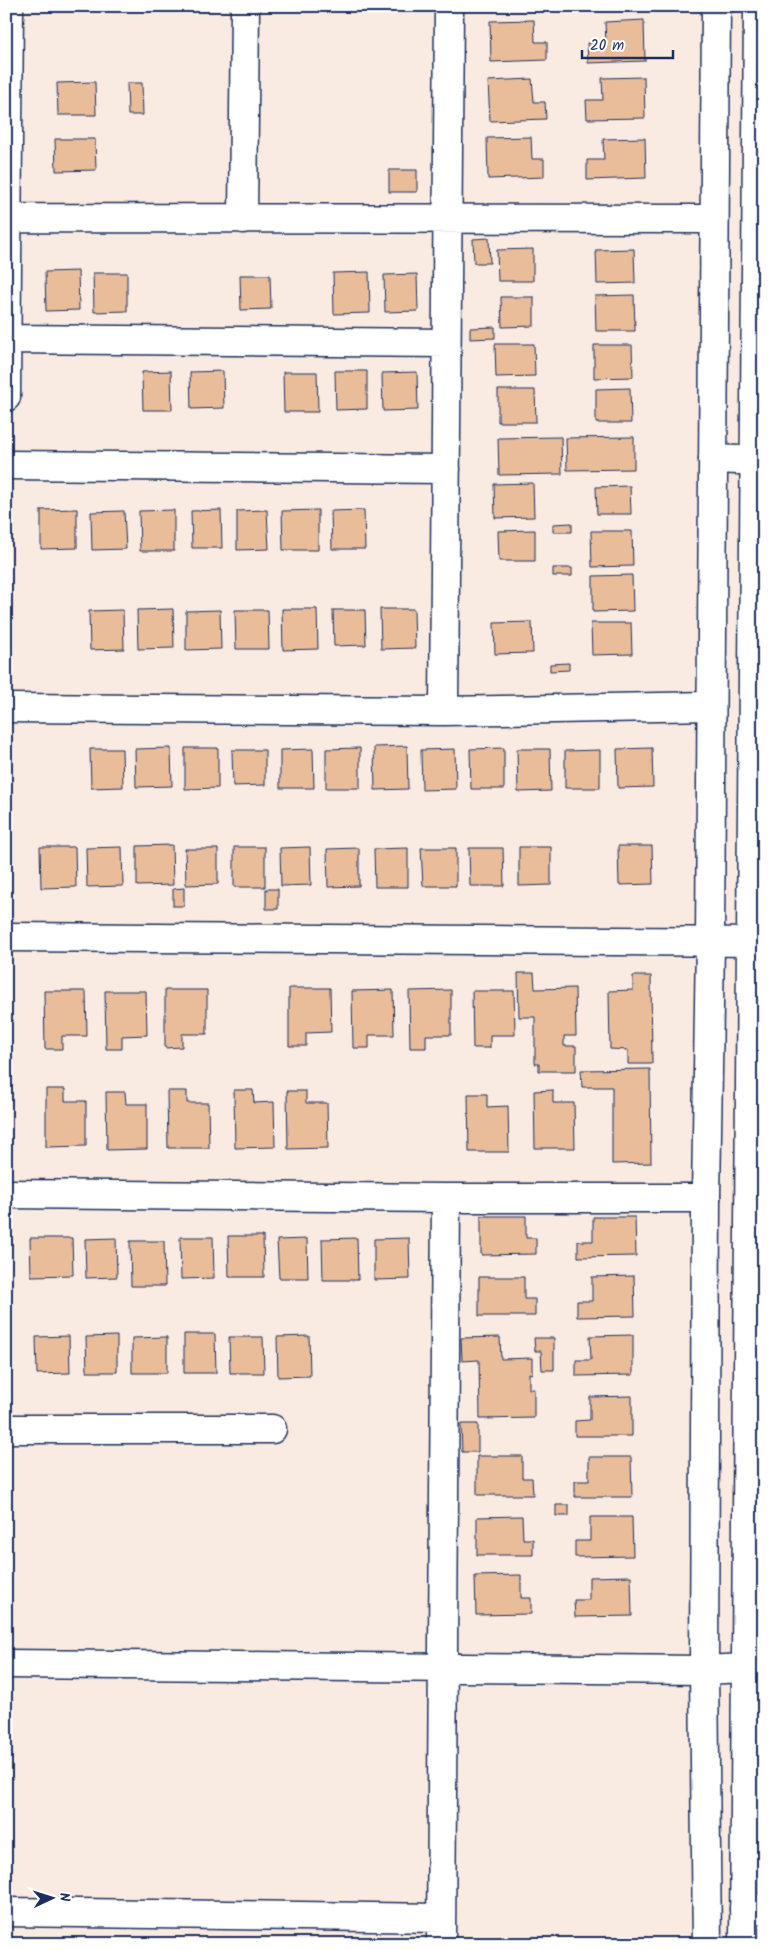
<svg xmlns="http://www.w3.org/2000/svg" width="770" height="1950" viewBox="0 0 770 1950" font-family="Kalam,sans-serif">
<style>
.building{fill:#eabd9a;stroke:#1b2f5e}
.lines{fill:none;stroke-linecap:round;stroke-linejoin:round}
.minor-casing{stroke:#1b2f5e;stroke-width:31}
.tertiary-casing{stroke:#1b2f5e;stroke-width:31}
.minor{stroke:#fff;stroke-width:28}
.tertiary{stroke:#fff;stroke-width:28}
</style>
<rect width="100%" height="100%" fill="#f9ebe1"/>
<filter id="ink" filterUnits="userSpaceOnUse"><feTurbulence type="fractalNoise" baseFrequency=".02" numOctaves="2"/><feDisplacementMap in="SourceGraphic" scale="10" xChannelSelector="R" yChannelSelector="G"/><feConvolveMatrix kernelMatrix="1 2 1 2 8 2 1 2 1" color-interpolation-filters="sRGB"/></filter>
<g filter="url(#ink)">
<path class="building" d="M534 20 535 42H547V60L491 62 490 21Z
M644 20 645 61 588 63 587 43H606L605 22Z
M644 77 645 118 587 119 586 100H603L602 78Z
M532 79 534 102H545L546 119 490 121 488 81Z
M95 82 96 115H58L57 83Z
M127 83H142L143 115H128Z
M531 137 532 159H544V177L488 179 487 138Z
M645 138 646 178 587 180V160H604L603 139Z
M55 139H95L96 170 56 171Z
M389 170H417V192H389Z
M489 238 490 263H474L473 239Z
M533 249V281H498L497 250Z
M634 249 635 283 597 284 596 250Z
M78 271 79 310 46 311 45 272Z
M369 272 370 313 334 314 333 273Z
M93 273H127V311L94 312Z
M417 274 418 311 385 312 384 275Z
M240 275H270L271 309 241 310Z
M634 295 635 331H596L595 296Z
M501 297H534V326L502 327Z
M495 327V338L470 339V328Z
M495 344H534L535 376 496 377Z
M594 345H632L633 377 594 378Z
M171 371 172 410H143L142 372Z
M223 371 224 408 191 409 190 372Z
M335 371H367V409L336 410Z
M283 372H317L318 412H284Z
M417 372 418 410 383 411 382 373Z
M630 388 631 423H596V389Z
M498 390H535L536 422H498Z
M561 437 562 474 499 475 498 438Z
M634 437V469L567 470 566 438Z
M533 483 534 517 495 518 494 484Z
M630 486 631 514H597L596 487Z
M77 509V548L41 549V510Z
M174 510V551H140L139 511Z
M221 510 222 548H192L191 511Z
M267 510 269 549 237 550V511Z
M318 510V550H283L282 511Z
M364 510 365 549H332L331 511Z
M124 511 126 549 92 550 91 512Z
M572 523V532H553V524Z
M535 530V561H499L498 531Z
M591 531H632L633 566 592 567Z
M553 568H572V576H553Z
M632 575 633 611 593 612V576Z
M173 609 174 648 138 649 137 610Z
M282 609H317L318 649 283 650Z
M380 609H414L415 648 381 649Z
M123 610 124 649 90 650 89 611Z
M220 610 221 649 186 650V611Z
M235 610H268L269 649H236Z
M333 610H365L366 645 334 646Z
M532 622 533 653 495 654 494 623Z
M591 623H631L632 654 592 655Z
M569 663V670L550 671V664Z
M407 746 408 789 375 790 374 747Z
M171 748 172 786 136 787 135 749Z
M185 748H218V788L185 789Z
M360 748V788H326V749Z
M504 748V789H471L470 749Z
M652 748 653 787 618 788 617 749Z
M90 749H122L123 787 91 788Z
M313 749 314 788H280V750Z
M455 749 456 789 422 790 421 750Z
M517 749H550L551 791 518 792Z
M232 750H265V785L233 786Z
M600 750V788H565V751Z
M172 845 173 885 137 886V846Z
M618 846H652L653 884 619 885Z
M40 847H75L76 887 41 888Z
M122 847 123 886 87 887 86 848Z
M234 847H265V887H234Z
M310 847 311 885 281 886 280 848Z
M519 847H551V885L519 886Z
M359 848V886L328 887 327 849Z
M408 848V887H375L374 849Z
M421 848H456V886H423Z
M469 848H503L504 886H470Z
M185 849H218V884L186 885Z
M184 888V906H173V889Z
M266 889H278V909H266Z
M518 973H534L535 989 575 988 576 1036H564V1046H576V1071H539V1064H535V1017H519Z
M633 976H651L652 1064H628V1050L610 1049 609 991 633 990Z
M289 988H330L331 1032 306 1033V1046H289Z
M165 990H207V1034H182V1047L165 1048Z
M393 990 394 1035H369V1048H353L352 991Z
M451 990V1035H426V1048H410L409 991Z
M44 991H86L87 1036H62V1049H45Z
M105 991H146L147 1035 122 1036V1049H106Z
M472 991H514L515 1035H490V1048H473Z
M650 1069 651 1163 612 1164V1087H582L581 1070Z
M46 1089H65V1101H86V1146L46 1147Z
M234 1090H253L254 1103 274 1102 275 1147 235 1148Z
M553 1090V1103H574L575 1148H535L534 1091Z
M167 1091H187V1103H208L209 1148H168Z
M287 1091H306V1103H327L328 1148 288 1149Z
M106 1092H125L126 1104H147V1149L107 1150Z
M468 1094H487V1107L508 1106 509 1152H469Z
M481 1216H526V1238H536V1254L481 1255Z
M593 1217H635L636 1256 578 1257V1241H593Z
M228 1236H263L264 1277H229Z
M180 1237H213L214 1278 181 1279Z
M30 1238H72L73 1275 31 1276Z
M116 1238 117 1277 86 1278 85 1239Z
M357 1238 358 1280H323L322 1239Z
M409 1238 410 1279 374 1280V1239Z
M307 1239 308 1278H279L277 1240Z
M130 1241H164L165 1286H131Z
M634 1276 635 1316 577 1317V1301H592V1277Z
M479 1277H524V1299H535V1316H479Z
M184 1334H215L216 1373H184Z
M633 1335V1375L576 1376V1360H591L590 1336Z
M69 1336 70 1373 37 1374 36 1337Z
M117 1336V1372H87L86 1337Z
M309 1336 310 1376 278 1377 277 1337Z
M167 1337V1373H132V1338Z
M229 1337H263L264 1373H230Z
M500 1337 501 1359 532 1358V1374L529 1373V1389H534V1418L480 1419 479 1360 462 1361 461 1338Z
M534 1338H554V1370H542L541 1351H535Z
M632 1396V1436H575V1421L590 1420V1397Z
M461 1424H478V1452H462Z
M477 1456H522V1478H532L533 1495H477Z
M589 1457H631L632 1497H575V1481H589Z
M556 1505H569V1516H556Z
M522 1516 523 1539H533V1555H477V1517Z
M590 1517H632L633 1556 575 1557V1541H590Z
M521 1575V1598H531V1614L476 1615 475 1576Z
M631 1576 632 1616 575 1617 574 1600H589V1577Z"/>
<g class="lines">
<defs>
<path id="minor" d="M8 218 714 219
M243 219 245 6
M7 339 446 343
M6 397 9 6
M713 459 764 461
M6 465 446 469
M6 708 444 711 711 706
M444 711 449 6
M6 937 764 942
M6 1194 446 1198H706
M6 1429H272
M6 1664 704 1670 745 1668
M744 1909H764
M6 1912 441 1918
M441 1944 446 1198"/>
<path id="tertiary" d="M707 1944 704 1670 706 1198 710 942 716 6
M744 1944C745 1298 756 652 758 6"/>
</defs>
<use href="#minor" class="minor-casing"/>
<use href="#tertiary" class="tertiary-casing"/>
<use href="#minor" class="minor"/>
<use href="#tertiary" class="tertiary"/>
</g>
</g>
<rect width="770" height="1950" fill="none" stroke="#fff" stroke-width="25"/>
<rect x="12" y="12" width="745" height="1925" fill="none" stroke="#1b2f5e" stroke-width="2" filter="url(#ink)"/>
<g transform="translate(52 1898) rotate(86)" stroke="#ffffff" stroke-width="4" paint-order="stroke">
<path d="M0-4L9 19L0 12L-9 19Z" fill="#1b2f5e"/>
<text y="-8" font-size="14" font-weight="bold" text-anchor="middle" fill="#1b2f5e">N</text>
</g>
<path d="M582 50v8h91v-8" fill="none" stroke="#1b2f5e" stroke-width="2.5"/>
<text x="590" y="50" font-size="15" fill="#1b2f5e" stroke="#ffffff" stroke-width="4" paint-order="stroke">20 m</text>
</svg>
